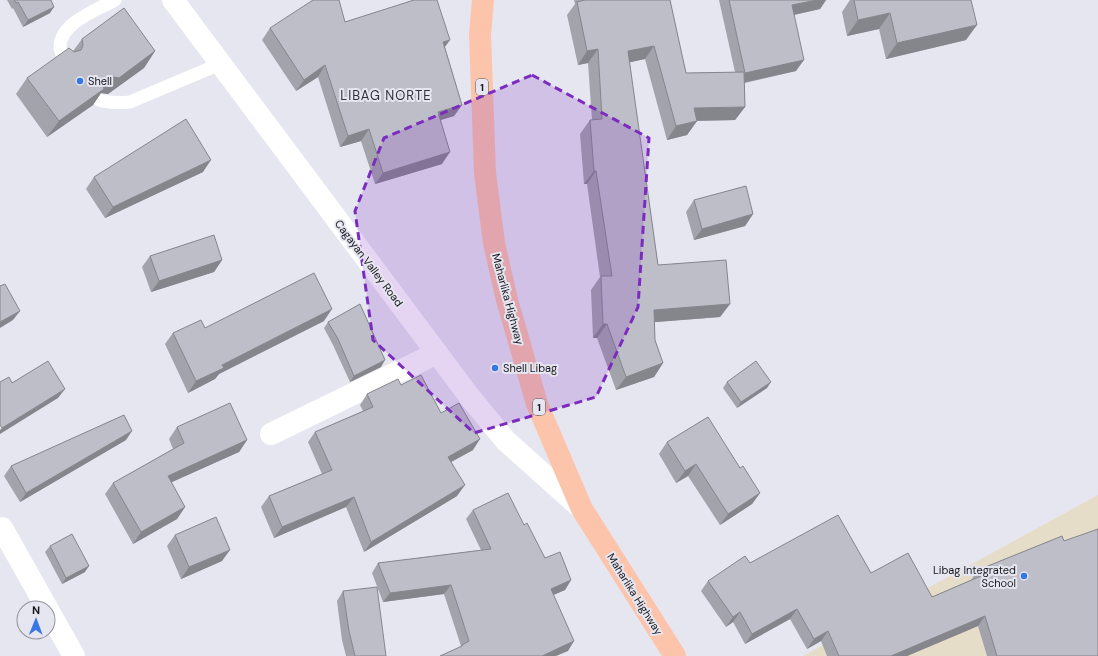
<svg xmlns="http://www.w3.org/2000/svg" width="1098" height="656" viewBox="0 0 1098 656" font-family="'DM Sans',sans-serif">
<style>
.education{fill:#e6ddc8}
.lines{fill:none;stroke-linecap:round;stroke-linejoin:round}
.service{stroke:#fff;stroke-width:13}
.minor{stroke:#fff;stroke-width:22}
.secondary{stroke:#fff;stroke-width:22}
.trunk{stroke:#fcc4aa;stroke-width:22}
.wall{fill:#a3a3ac}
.shaded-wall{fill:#85858c}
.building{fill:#bebec8;stroke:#85858c}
.marked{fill:#7b2cbf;fill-opacity:0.2;stroke:#7b2cbf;stroke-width:3;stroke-dasharray:8 5;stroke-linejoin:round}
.poi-dot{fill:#3777e5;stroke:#e6e6f1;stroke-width:1.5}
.labels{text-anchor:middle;stroke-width:4;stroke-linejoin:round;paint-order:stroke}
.shield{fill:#e6e6f1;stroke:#54545a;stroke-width:1}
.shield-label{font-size:10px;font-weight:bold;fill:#16161a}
.poi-label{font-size:11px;fill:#16161a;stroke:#e6e6f1;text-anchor:start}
.street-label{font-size:11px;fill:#16161a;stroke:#e6e6f1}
.quarter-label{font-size:13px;letter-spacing:1px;fill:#313139;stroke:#e6e6f1}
</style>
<rect width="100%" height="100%" fill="#e6e6f1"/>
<path class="education" d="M1098 495V656H803Z"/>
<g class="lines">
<path class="service" d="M64 60C63 56 60 51 60 47 60 23 97 10 115 0
M99 100C109 103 119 103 130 102L220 64"/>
<path class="minor" d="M271 434 437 353
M2 528 47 608
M48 610 74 656"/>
<path class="secondary" d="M173 0 469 396 506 441 582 509"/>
<path class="trunk" d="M483 0 480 35 485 173 494 243 507 300 537 404 582 509 675 656"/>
</g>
<path class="wall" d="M7 0H51L50 13 23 27 13 8 12 9Z
M574 0H670L686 73 735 72 719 0H826L820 9 794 15 796 71 745 83V107L735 120 697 121 687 135 667 140 645 59 629 62 658 265 730 304 720 317 654 322 655 340 663 363 654 377 616 390 597 338H593L591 290 600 277 587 184H584L580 134 590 120H592L588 63 578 65 567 15 575 4Z
M850 0H971L966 40 886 59 879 29 847 36 842 12Z
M345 22 445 47 462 105 454 116 441 120 442 164 375 184 361 141 340 147 318 77 296 91 262 40 270 28Z
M82 39 155 51 144 68 108 94 101 93 93 105 47 137 16 94 27 78 73 51Z
M203 172 105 218 86 189 94 177Z
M694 200 753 214 745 226 694 240 686 212Z
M150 256 222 260 214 272 151 292 142 267Z
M324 321 219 374 215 379 188 393 165 344 173 333 205 328Z
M328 322 381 367 350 382 333 345 324 328Z
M727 382 767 388 737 408 723 388Z
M401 385 441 413 473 450 451 462 457 496 364 552 346 507 274 538 261 507 269 496 322 474 308 442 315 432 363 411 360 405 367 394Z
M177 427 247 440 239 452 171 482 185 507 177 519 133 544 105 494 113 483 173 449 169 439Z
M126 440 20 502 4 476 11 466Z
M667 442 740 468 760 493 752 504 720 525 688 476 676 483 659 454Z
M473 510 524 525 545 558 571 580 565 590 553 595 568 651 460 647 461 646 444 594 383 602 372 573 378 563 481 550 466 519Z
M175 535 222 561 181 579 167 546Z
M50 546 85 572 62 584 45 552Z
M750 563 871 573 932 597 971 580 978 570 1098 656H987L978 626 907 656H827L821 641 807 649 790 619 745 644 733 622 726 627 701 591 708 581Z
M343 591 386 656H346L342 640 337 601Z"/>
<path class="shaded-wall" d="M817 0H826L820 9 784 17 792 5Z
M54 7 50 13 23 27 28 20Z
M890 13 879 29 847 36 858 20Z
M977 25 966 40 886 59 897 43Z
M450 40 442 51 443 42Z
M654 46 645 59 618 65 628 51Z
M598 49 588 63 578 65 587 51Z
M155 51 144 68 108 94 101 93 93 105 47 137 59 121 97 92 105 78Z
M804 60 796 71 737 84 745 73Z
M325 65 318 77 296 91 304 80Z
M462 105 454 116 430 123 438 112Z
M745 107 735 120 684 121 694 108Z
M697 121 687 135 667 140 676 126Z
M369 129 361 141 340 147 348 136Z
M450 152 442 164 375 184 383 173Z
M211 160 203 172 105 218 113 207Z
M594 171H596L587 184H584Z
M753 214 745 226 694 240 702 229Z
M222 260 214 272 151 292 159 281Z
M730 304 720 317 644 323 654 310Z
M332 309 324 321 219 374 215 379 188 393 196 381 222 365Z
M20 311 13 320 0 328V322Z
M603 324H607L597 338H593Z
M385 360 381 367 350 382 354 376Z
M663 363 654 377 616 390 626 377Z
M771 382 767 388 737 408 741 402Z
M65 389 58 398 0 434V430L2 428Z
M132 431 126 440 20 502 26 493Z
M480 439 473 450 440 468 448 457Z
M247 440 239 452 159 488 168 476Z
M696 464 688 476 676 483 685 471Z
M465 485 457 496 364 552 371 542Z
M760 493 752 504 720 525 728 514Z
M354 497 346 507 274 538 282 527Z
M185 507 177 519 133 544 141 532Z
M230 550 222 561 181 579 189 567Z
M89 566 85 572 62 584 66 578Z
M571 580 565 590 544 599 551 589Z
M451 585 444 594 383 602 390 593Z
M797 609 790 619 745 644 752 634Z
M740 612 733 622 726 627 733 617Z
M985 616 978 626 907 656H891Z
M828 631 821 641 807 649 814 639Z
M574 641 568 651 556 656H542Z"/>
<path class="building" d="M14 0H51L54 7 28 20 18 2 16 3Z
M313 0H339L345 22 414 0H437L450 40 443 42 462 105 438 112 450 152 383 173 369 129 348 136 325 65 304 80 270 28Z
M585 0H670L686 73 744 72 745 107 694 108 697 121 676 126 654 46 628 51 658 265 726 260 730 304 654 310 655 340 663 363 626 377 607 324H603L601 276H612L596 171H594L590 120 602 119 598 49 587 51 577 2Z
M729 0H817L792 5 804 60 745 73Z
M854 0H971L977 25 897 43 890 13 858 20Z
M124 8 155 51 119 78 109 76 105 78 102 82 104 89 59 121 27 78 69 48 74 52 81 50 83 45 82 39Z
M186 119 211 160 113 207 94 177Z
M746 186 753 214 702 229 694 200Z
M214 235 222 260 159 281 150 256Z
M314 273 332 309 222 365 224 368 196 381 173 333 201 320 205 328Z
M5 284 20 311 0 322V286Z
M360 304 385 360 354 376 338 339 328 322Z
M48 361 65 389 2 428 0 425V382L9 377 12 383Z
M756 361 771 382 741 402 727 382Z
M421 375 441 413 459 403 480 439 448 457 465 485 371 542 354 497 282 527 269 496 332 470 315 432 373 407 367 394 398 379 401 385Z
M230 403 247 440 168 476 185 507 141 532 113 483 184 443 177 427Z
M124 415 132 431 26 493 11 466Z
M708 417 740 468 743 466 760 493 728 514 696 464 685 471 667 442Z
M508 493 524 525 527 523 545 558 560 552 571 580 551 589 574 641 542 656H440L462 646V645L469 641 451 585 390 593 378 563 491 549 473 510Z
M838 515 871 573 908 553 932 597 981 576 978 570 1062 536 1064 541 1098 529V656H997L985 616 891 656H839L828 631 814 639 797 609 752 634 740 612 733 617 708 581 745 556 750 563Z
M216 517 230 550 189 567 175 535Z
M72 534 89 566 66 578 50 546Z
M377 587 386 656H355L349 631 343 591Z"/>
<path class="marked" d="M532 75 649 138 638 307 596 397 474 433 373 340 355 211 384 138Z"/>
<g class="poi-dot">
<circle cx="80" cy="81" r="4"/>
<circle cx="495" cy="368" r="4"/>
<circle cx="1024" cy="576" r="4"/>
</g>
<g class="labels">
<g class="shield">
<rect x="476" y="79" width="12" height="16" rx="3"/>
<rect x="533" y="399" width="12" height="16" rx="3"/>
</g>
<g class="shield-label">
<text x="482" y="91">1</text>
<text x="539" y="411">1</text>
</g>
<g class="poi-label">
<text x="88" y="85">Shell</text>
<text x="503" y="372">Shell Libag</text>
<text x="1016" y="574" text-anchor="end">Libag Integrated<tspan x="1016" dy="13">School</tspan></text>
</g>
<g class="street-label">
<text transform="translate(369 263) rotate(53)" y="4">Cagayan Valley Road</text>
<text transform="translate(508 299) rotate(75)" y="4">Maharlika Highway</text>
<text transform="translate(635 594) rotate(58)" y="4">Maharlika Highway</text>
</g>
<g class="quarter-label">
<text x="386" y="100">LIBAG NORTE</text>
</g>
</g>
<g transform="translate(36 620) rotate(1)"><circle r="19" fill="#e6e6f1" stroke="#93939b"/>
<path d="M0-3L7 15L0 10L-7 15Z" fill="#3777e5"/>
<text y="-6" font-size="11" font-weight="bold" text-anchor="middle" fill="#16161a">N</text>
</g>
</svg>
